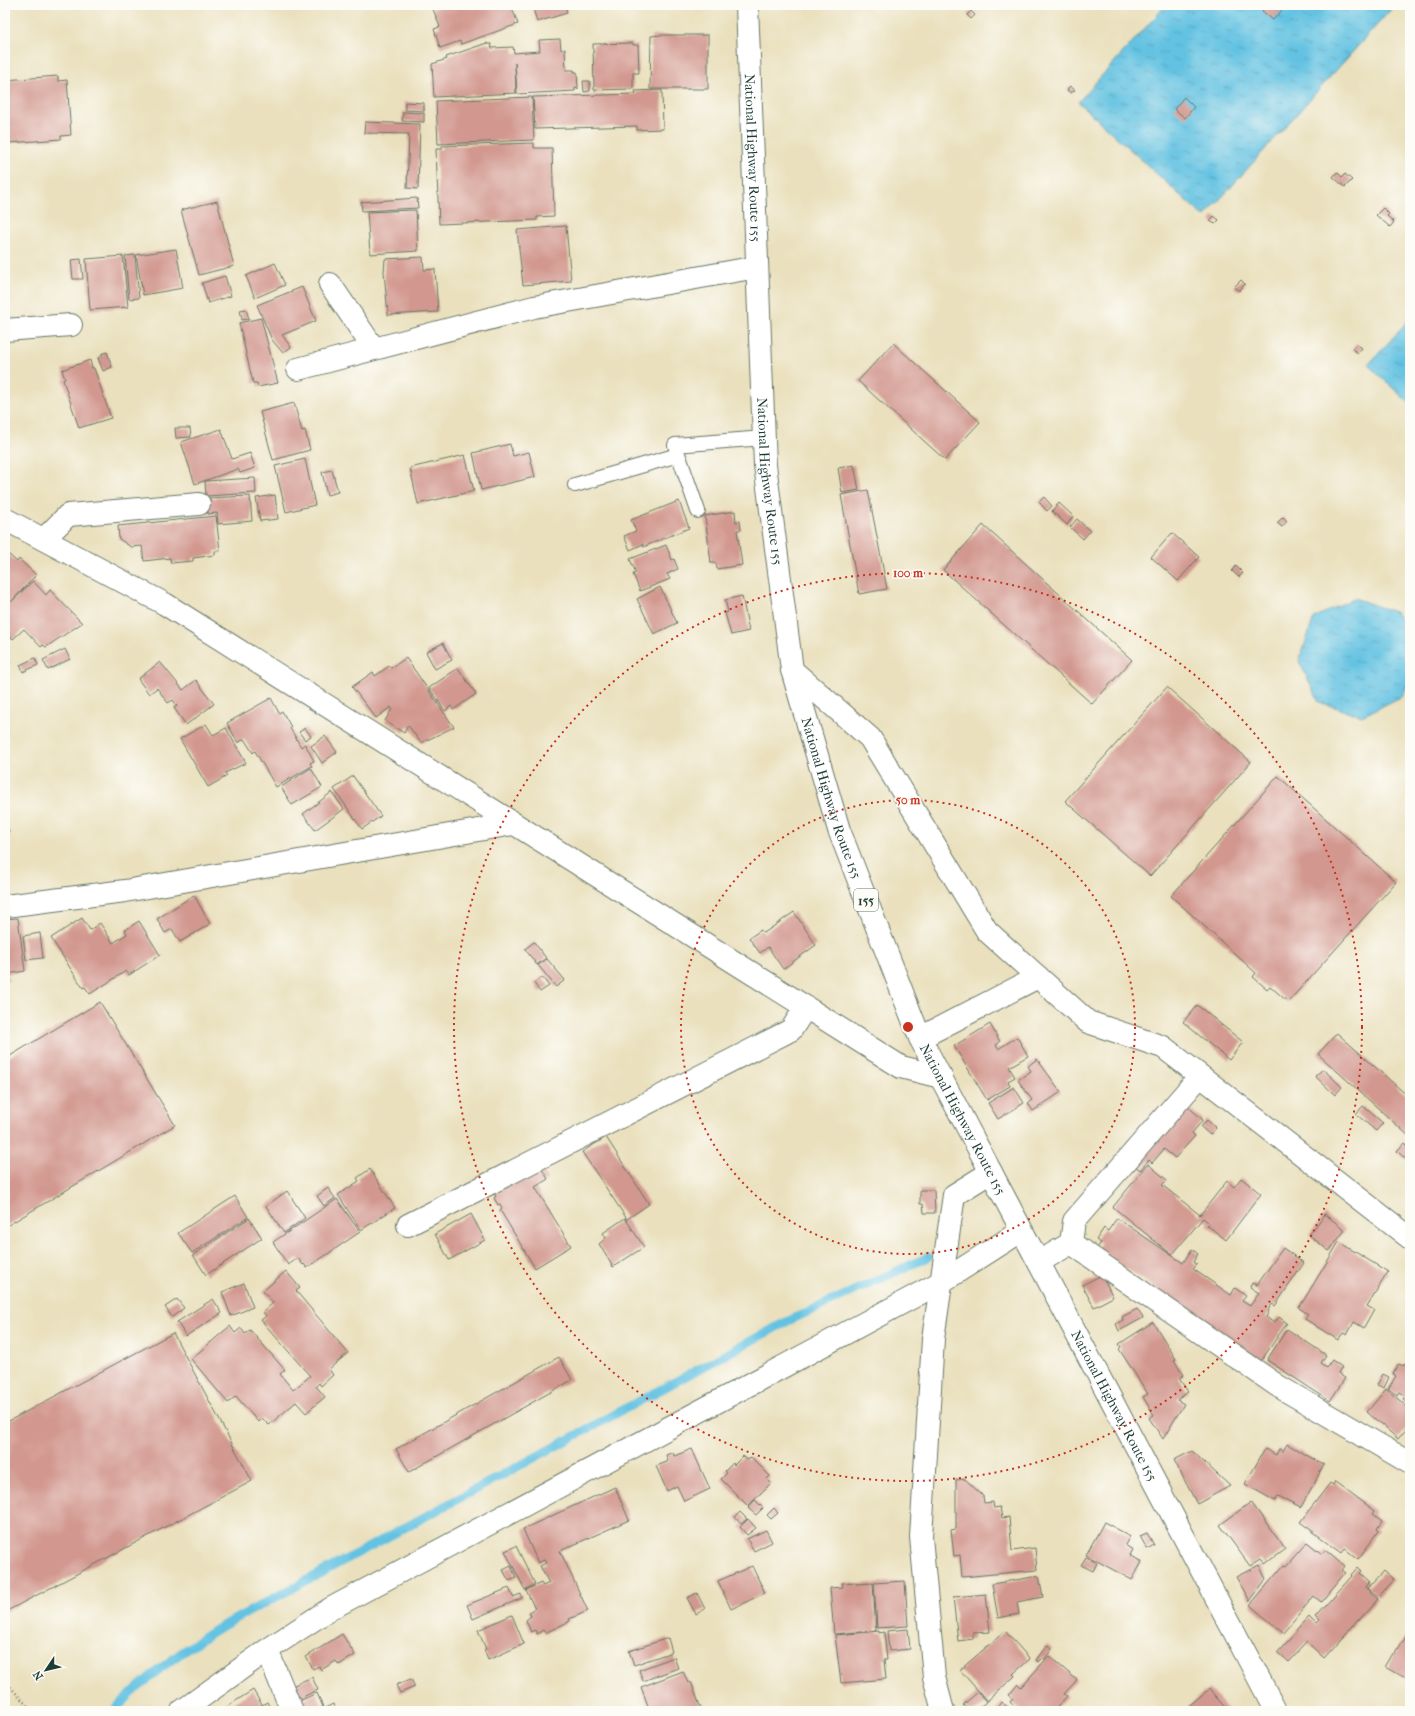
<svg xmlns="http://www.w3.org/2000/svg" width="1415" height="1716" viewBox="0 0 1415 1716" font-family="'IM FELL French Canon',serif">
<style>
.water{fill:url(#water-ripples);stroke:#42808b}
.lines{fill:none;stroke-linecap:round;stroke-linejoin:round}
.stream{stroke:#64c2e2;stroke-width:9}
.building{fill:#d2988f}
.service-casing{stroke:#667664;stroke-width:16}
.minor-casing{stroke:#667664;stroke-width:24}
.tertiary-casing{stroke:#667664;stroke-width:24}
.trunk-casing{stroke:#667664;stroke-width:24}
.path{stroke:#667664;stroke-width:2.5;stroke-dasharray:1 3;stroke-linecap:butt}
.service{stroke:#fff;stroke-width:14}
.minor{stroke:#fff;stroke-width:22}
.tertiary{stroke:#fff;stroke-width:22}
.trunk{stroke:#fff;stroke-width:22}
.ring{fill:none;stroke:#c8321e;stroke-width:2;stroke-dasharray:2 4}
.labels{text-anchor:middle;stroke-width:3.5;stroke-linejoin:round;paint-order:stroke}
.shield{fill:#fdfcf7;stroke:#62766e;stroke-width:1}
.shield-label{font-size:13px;font-weight:bold;fill:#1f3d34}
.street-label{font-size:14px;fill:#1f3d34;stroke:#fdfcf7}
.centre{fill:#c8321e;stroke:#fdfcf7;stroke-width:2}
.ring-label{font-size:12px;text-anchor:middle;font-weight:bold;fill:#c8321e;stroke:#fdfcf7;stroke-width:3.5;stroke-linejoin:round;paint-order:stroke}
</style>
<defs>
<pattern id="water-ripples" width="26" height="14" patternUnits="userSpaceOnUse"><rect width="26" height="14" fill="#64c2e2"/><path d="M2 4q2-2 4 0t4 0M15 11q2-2 4 0t4 0" fill="none" stroke="#529fb8"/></pattern>
</defs>
<rect width="100%" height="100%" fill="#fdfcf7"/>
<filter id="ink" filterUnits="userSpaceOnUse"><feTurbulence type="fractalNoise" baseFrequency=".025" numOctaves="2"/><feDisplacementMap in="SourceGraphic" scale="8" xChannelSelector="R" yChannelSelector="G"/><feConvolveMatrix kernelMatrix="1 2 1 2 8 2 1 2 1" color-interpolation-filters="sRGB"/></filter>
<filter id="wash" filterUnits="userSpaceOnUse"><feTurbulence type="fractalNoise" baseFrequency=".012" numOctaves="4" result="noise"/><feDisplacementMap in="SourceGraphic" scale="16" xChannelSelector="R" yChannelSelector="G"/><feGaussianBlur stdDeviation="0.9" result="paint"/><feColorMatrix in="noise" values="0 0 0 0 0 0 0 0 0 0 0 0 0 0 0 0 0 1.4 0 .05"/><feComposite in="paint" operator="in"/></filter>
<g filter="url(#wash)">
<rect width="100%" height="100%" fill="#eae0bd"/>
<path class="water" d="M1166 5H1395L1204 217 1078 102Z
M1410 319V404L1368 365Z
M1354 598 1397 613 1410 638V677L1403 696 1362 716 1319 702 1299 661 1314 618Z"/>
<g class="lines">
<path class="stream" d="M114 1711C145 1678 177 1655 215 1630L786 1322 928 1257"/>
</g>
<g id="blocks">
<path class="building" d="M443 5H511L518 24 461 44 460 41 440 48 434 29 440 27 433 9Z
M532 5H574L566 8 567 13 537 22Z
M598 5H627V7L598 8Z
M1268 5H1279L1283 9 1273 20 1262 11Z
M971 11 975 15 971 19 967 15Z
M661 35H708V89H650L651 36Z
M560 39 561 50 565 49 566 70H574V72H577L578 89 575 88V91L517 94 515 63 516 93 434 97 432 64 447 59 446 57 487 43V44H491L492 48 513 47 514 53 540 51 539 40Z
M633 43V45H638L639 73H633V89L594 90 593 44Z
M58 76V81L67 80 71 135 61 136V139L9 143V139H5V80Z
M583 81H590V91L584 92Z
M1070 86 1075 90 1071 93 1067 90Z
M662 90 663 129 637 130V126L535 129 533 97 636 94 635 91Z
M532 97 534 140 438 144 436 101Z
M1184 97 1194 107 1185 118 1174 109Z
M405 102 424 103V111L405 110Z
M403 112 424 113V122L402 121Z
M365 122 420 124 418 189 407 188 409 134 364 133Z
M534 143V148H552L554 216 537 217V220L439 224 436 149H442V146Z
M1337 172 1342 177 1345 174 1352 180 1345 187 1333 177Z
M417 198 418 208 362 211 361 202Z
M217 201 234 266 199 275 181 210Z
M1383 208 1389 214 1387 216 1394 222 1390 227 1376 215Z
M416 210 418 251 370 254 367 212Z
M1214 216 1219 220 1215 224 1210 221Z
M566 226 571 281 523 285 517 230Z
M176 249 183 288 143 295 136 255Z
M135 255 139 298 129 299 125 256Z
M123 256 128 307 90 310 86 259Z
M423 257 424 270 435 269 438 312 388 315 384 272 385 259Z
M81 259 83 279H73L71 260Z
M275 263 285 285 255 298 246 276Z
M225 276 231 296 208 303 202 283Z
M1241 280 1245 284 1239 291 1234 287Z
M302 287 316 321 282 335 291 347 283 353 272 340 257 305Z
M246 309 249 319 242 320 240 310Z
M261 318 278 383 258 387 257 383H253L239 323Z
M893 343 980 422 945 460 858 381Z
M1356 344 1362 348 1358 353 1352 349Z
M107 352 112 367 103 371 98 358 103 356 101 354Z
M90 360 92 368H94L111 418 79 428 63 380 65 379 62 370Z
M294 403 302 431 305 430 310 450 273 460 260 412Z
M175 428H190L191 437 176 438Z
M221 429 232 459 250 453 255 468 240 473 238 469 195 484 181 442Z
M510 444 513 456 529 452 535 477 481 490 473 453Z
M465 455 474 491 418 504 410 468Z
M305 459 315 505 286 512 275 466Z
M854 465 859 490 842 493 838 468Z
M332 470 338 492 327 495 322 472Z
M255 478 256 493 206 496 205 481Z
M868 490 887 589 859 594 841 495Z
M275 495 278 519 260 521 256 498Z
M250 496 252 521 218 524 217 513 208 514 207 498Z
M1044 497 1052 506 1047 511 1039 502Z
M679 501 689 528 643 547V544L630 550 624 536 636 531 631 520Z
M1059 503 1073 516 1067 525 1052 511Z
M735 511 736 522 740 521 741 530H737L742 565 717 569 716 563H711L705 516Z
M216 516 220 551H215V555L193 558V561L171 563 170 558 144 561 142 546 131 547 119 539 118 526Z
M1283 517 1287 521 1282 527 1277 523Z
M1077 519 1090 531 1083 539 1070 527Z
M983 525 1132 660 1092 704 943 570Z
M1172 533 1199 557 1178 581 1151 557Z
M666 545 672 560 674 559 678 569 667 574 670 579 640 591 633 574 636 573 630 559Z
M5 551 17 562 19 559 36 575 11 602 33 581 46 595 50 590 82 623 46 647 43 645 41 647 24 629 13 639 5 631Z
M1236 566 1243 573 1239 577 1232 571Z
M660 587 677 623 654 634 637 599Z
M742 596 749 631 731 635 725 613 728 612 725 600Z
M443 643 452 660 435 669 426 652Z
M65 649 70 659 48 670 43 660Z
M5 656 10 663 5 667Z
M35 658 38 665 23 672 20 665Z
M406 658 454 727 421 743 408 725 404 733 385 721 392 709 391 707 376 718 352 687 373 672 375 676 389 666 391 668Z
M160 662 183 690 196 680 214 704 186 725 174 708 177 706 173 700 168 703 157 688 149 694 138 679Z
M458 668 476 694 453 710 451 706 445 711 429 688Z
M1167 687 1251 762 1150 876 1065 801Z
M271 698 279 713 282 711 291 727 290 728 301 747 305 744 314 761 310 763 312 766 276 787 255 751 253 753 244 739 238 743 227 723Z
M206 724 213 735 226 728 246 763 225 773 227 776 208 787 180 739Z
M305 728 311 736 305 740 299 732Z
M325 736 337 752 322 763 311 746Z
M311 768 322 787 292 805 281 787Z
M353 776 381 816 362 829 334 789Z
M1278 776 1396 882 1288 1002 1270 986 1267 989 1253 977 1256 973 1171 896Z
M332 792 344 809 315 830 303 814Z
M5 820 9 832 5 833Z
M194 895 210 924 180 942 172 929 165 933 157 919Z
M794 912 816 945 783 969 768 947 760 953 749 938 761 930 764 933Z
M18 918 25 971 7 974 9 981H5V919Z
M82 918 90 930 100 923 113 943 127 934 125 930 139 921 160 955 129 975 126 971 90 994 85 987 83 988 51 938Z
M40 933 43 958 26 960 23 936Z
M534 942 546 958 537 965 525 949Z
M547 959 565 980 556 987 538 965Z
M542 977 549 986 540 992 534 983Z
M100 1002 175 1125 5 1227V1059Z
M1197 1005 1243 1042 1229 1060 1183 1022Z
M990 1024 1000 1042 996 1045 998 1049 1017 1037 1028 1056 1009 1067 1015 1077 1008 1081 1010 1086 987 1100 954 1046Z
M1337 1033 1410 1098V1137L1318 1054Z
M1037 1059 1061 1092 1033 1111 1028 1103 1032 1100 1018 1080 1031 1071 1028 1066Z
M1323 1069 1342 1087 1335 1095 1315 1076Z
M1014 1087 1024 1103 998 1119 988 1103Z
M1184 1103 1203 1120 1192 1133 1195 1136 1175 1158 1164 1149 1152 1163 1149 1160 1140 1170 1131 1162Z
M1363 1106 1383 1123 1376 1131 1356 1114Z
M1207 1120 1216 1128 1210 1135 1201 1127Z
M606 1137 649 1204 627 1219 582 1152Z
M1404 1143 1410 1149V1157L1407 1160 1397 1151Z
M1148 1164 1167 1180 1162 1185 1200 1215 1227 1181 1234 1187 1241 1178 1261 1194 1226 1240 1207 1225 1209 1223 1203 1218 1172 1255 1113 1207Z
M540 1166 548 1179 535 1187 571 1246 535 1268 500 1210 502 1208 500 1204 498 1205 494 1198 496 1196 494 1194Z
M370 1169 395 1208 361 1230 338 1195 359 1181 357 1178Z
M328 1188 335 1198 324 1206 317 1196Z
M920 1190H934L935 1213H924L923 1204H920Z
M287 1191 305 1218 284 1233 266 1206Z
M235 1196 248 1217 192 1253 178 1233Z
M337 1199 360 1232 307 1268 304 1264 303 1265 298 1258 288 1265 273 1242Z
M471 1214 485 1240 449 1260 435 1234Z
M1325 1214 1345 1230 1329 1251 1309 1235Z
M249 1218 262 1238 206 1275 193 1255Z
M625 1218 644 1247 613 1267 599 1244 606 1238 603 1233Z
M1117 1218 1183 1263 1192 1249 1198 1254 1193 1262 1197 1265 1193 1269 1231 1295 1235 1288 1246 1296 1242 1301 1250 1306 1259 1293 1250 1287 1252 1283 1257 1285 1283 1248 1304 1263 1275 1306 1272 1304 1268 1310 1269 1311 1266 1317 1274 1323 1279 1317 1287 1323 1261 1361 1097 1248 1101 1243 1096 1240 1104 1228 1108 1231Z
M1339 1242 1388 1272 1367 1306 1374 1310 1364 1328 1354 1322 1347 1335 1343 1333 1338 1340 1305 1319 1308 1314 1299 1308Z
M286 1271 300 1288 296 1291 348 1353 329 1369 333 1375 321 1386 319 1383 316 1386 325 1397 306 1413 296 1402 269 1425 262 1418 258 1422 236 1396 228 1403 191 1359 230 1326 235 1333 241 1328 245 1334 250 1330 285 1370 280 1374 293 1390 310 1376 261 1320 266 1316 263 1312 273 1303 263 1291Z
M1102 1275 1113 1297 1094 1307 1082 1285Z
M244 1283 253 1307 231 1316 222 1292Z
M177 1299 184 1308 172 1317 165 1307Z
M213 1299 222 1313 186 1336 177 1322Z
M1137 1309 1143 1318 1119 1331 1116 1324 1123 1320 1122 1317Z
M1153 1322 1176 1359 1174 1360 1184 1375 1179 1378 1188 1392 1177 1400 1184 1404 1163 1439 1149 1418 1154 1415 1143 1397 1148 1394 1119 1349 1121 1347 1119 1344Z
M1287 1329 1326 1355 1321 1363 1327 1367 1332 1360 1342 1367 1338 1374 1345 1378 1330 1401 1267 1360Z
M173 1333 252 1481 5 1612V1423Z
M559 1357 572 1380 409 1472 396 1449Z
M1405 1363 1410 1367V1404L1403 1399 1405 1396 1399 1392 1397 1395 1388 1389 1396 1376 1393 1374 1399 1364 1403 1366Z
M1383 1374 1389 1377 1384 1388 1377 1385Z
M1386 1389 1410 1409V1425L1398 1439 1367 1412Z
M1287 1444 1324 1465 1301 1507 1278 1496 1275 1501 1245 1484 1265 1449 1276 1455 1279 1449 1283 1451Z
M692 1449 710 1489 684 1501 677 1486 667 1491 656 1466 667 1462 668 1460 666 1455 673 1452 674 1456Z
M1192 1451 1230 1486 1197 1504 1174 1460Z
M743 1456 748 1460 751 1457 770 1476 767 1479 771 1483 748 1506 721 1479 727 1473 725 1471 733 1463 734 1465Z
M965 1479 983 1496 984 1503 993 1502 994 1508 1000 1507 1002 1518 1009 1517 1012 1551 1035 1548 1037 1570 962 1577 960 1555 954 1556 951 1530 956 1529V1480Z
M1335 1481 1375 1511 1373 1514 1382 1521 1377 1529 1379 1531 1358 1559 1345 1549 1342 1553 1300 1522 1330 1483 1333 1485Z
M615 1487 629 1520 560 1551 588 1611 569 1619 570 1621 545 1633 543 1630 537 1634 535 1630 531 1632 526 1620 531 1616 529 1612 535 1609 526 1590 541 1583 543 1586 549 1583 540 1566 546 1563 544 1560 538 1563 523 1529Z
M755 1500 763 1508 756 1515 748 1508Z
M1251 1502 1285 1549 1265 1564 1261 1559 1250 1566 1220 1525Z
M774 1508 778 1513 771 1519 767 1515Z
M740 1512 747 1519 741 1524 735 1517Z
M748 1519 756 1528 747 1535 740 1527Z
M1104 1522 1130 1536 1125 1545 1133 1550 1130 1555 1142 1562 1132 1580 1086 1555Z
M766 1530 772 1542 754 1551 747 1539Z
M1147 1533 1154 1545 1147 1549 1140 1536Z
M1307 1542 1322 1554 1325 1550 1344 1566 1341 1570 1345 1573 1321 1602 1314 1596 1283 1633 1250 1605 1284 1565 1286 1566Z
M516 1546 535 1584 525 1590 505 1551Z
M1086 1557 1097 1563 1093 1571 1081 1565Z
M1259 1565 1266 1579 1250 1601 1236 1577Z
M511 1566 516 1578 509 1581 503 1570Z
M752 1566 765 1593 731 1609 718 1581Z
M1357 1568 1361 1572 1359 1574 1369 1583 1366 1587 1377 1599 1324 1658 1307 1642 1288 1662 1277 1652 1309 1617 1316 1624 1319 1621 1315 1617 1352 1576 1351 1575Z
M1384 1571 1394 1580 1378 1597 1368 1588Z
M1039 1576 1043 1597 1017 1602 1019 1614 998 1618 992 1584Z
M905 1581 908 1626 877 1628 874 1583Z
M855 1582 856 1584 873 1583 876 1631 834 1634 830 1588 843 1587 842 1583Z
M509 1588 513 1597 521 1594 522 1598 473 1619 467 1605Z
M697 1593 705 1609 696 1614 687 1598Z
M986 1594 990 1632 973 1633V1639L958 1641 953 1597Z
M512 1615 524 1644 488 1660 484 1650 486 1649 478 1630Z
M1410 1628V1680L1387 1667Z
M908 1629 910 1649 889 1651 887 1631Z
M879 1631V1633L884 1632 887 1660H884L886 1679 841 1683 835 1635Z
M1005 1631 1030 1659 1013 1674 1015 1676 987 1701 960 1670Z
M342 1634 355 1655 339 1665 336 1661 321 1670 319 1666 313 1669 306 1657Z
M668 1638 672 1652 634 1665 629 1651Z
M1047 1645 1052 1649 1045 1659 1043 1658 1039 1662 1036 1660Z
M1049 1656 1077 1680 1064 1694 1067 1696 1054 1711H1020L1010 1702 1013 1698 1009 1695 1018 1684 1021 1687Z
M674 1657 678 1668 643 1681 639 1670Z
M683 1671 688 1683 691 1682 702 1711H650L641 1687Z
M312 1677 318 1690 298 1699 292 1686Z
M411 1679 415 1687 400 1693 396 1685Z
M1209 1689 1228 1711H1187L1185 1709Z
M253 1690 262 1705 267 1702 272 1711H220Z
M978 1692 986 1702 975 1711H968L963 1705Z
M317 1693 323 1707 314 1711H304L299 1701Z
M1001 1702 1010 1709 1012 1711H995Z
M333 1704 336 1711H319Z"/>
</g>
</g>
<g filter="url(#ink)">
<use href="#blocks" fill-opacity="0" stroke="#667664" stroke-width="1"/>
<g class="lines">
<defs>
<path id="service" d="M575 485 678 455
M698 511 675 445 764 438"/>
<path id="minor" d="M330 284 374 349
M5 330 71 325
M298 369 534 307 757 267
M5 519 165 604 901 1067 941 1077
M44 539 68 515 199 504
M5 906 125 891 513 824
M920 1038 1038 977
M408 1225 791 1030 806 1007
M1071 1243 1074 1221 1200 1076
M1039 1262 1071 1243 1278 1386 1410 1463
M267 1650 292 1711
M182 1711 267 1650 330 1609 943 1281 1021 1231
M943 1711 934 1677 921 1537 933 1339 954 1195 991 1172"/>
<path id="tertiary" d="M792 670 870 738 987 931 1088 1022 1163 1047 1410 1238"/>
<g id="trunk">
<path id="s1" d="M747 5 765 465 792 670 839 830 920 1038 1276 1711"/>
</g>
</defs>
<use href="#service" class="service-casing"/>
<use href="#minor" class="minor-casing"/>
<use href="#tertiary" class="tertiary-casing"/>
<use href="#trunk" class="trunk-casing"/>
<path class="path" d="M5 1681 32 1711"/>
<use href="#service" class="service"/>
<use href="#minor" class="minor"/>
<use href="#tertiary" class="tertiary"/>
<use href="#trunk" class="trunk"/>
</g>
</g>
<g class="ring">
<circle cx="908" cy="1027" r="227"/>
<circle cx="908" cy="1027" r="454"/>
</g>
<g class="labels">
<rect class="shield" x="854" y="889" width="24" height="22" rx="3"/>
<g class="shield-label">
<text x="866" y="905">155</text>
</g>
<g class="street-label">
<text dy="5" stroke="none"><textPath href="#s1" startOffset="153">National Highway Route 155</textPath></text>
<text dy="5" stroke="none"><textPath href="#s1" startOffset="477">National Highway Route 155</textPath></text>
<text dy="5" stroke="none"><textPath href="#s1" startOffset="801">National Highway Route 155</textPath></text>
<text dy="5" stroke="none"><textPath href="#s1" startOffset="1149">National Highway Route 155</textPath></text>
<text dy="5" stroke="none"><textPath href="#s1" startOffset="1473">National Highway Route 155</textPath></text>
</g>
</g>
<circle cx="908" cy="1027" r="6" class="centre"/>
<g class="ring-label">
<text x="908" y="577">100 m</text>
<text x="908" y="804">50 m</text>
</g>
<rect width="1415" height="1716" fill="none" stroke="#fdfcf7" stroke-width="20"/>
<g transform="translate(46 1670) rotate(235)" stroke="#fdfcf7" stroke-width="3" paint-order="stroke">
<path d="M0-3L7 15L0 10L-7 15Z" fill="#1f3d34"/>
<text y="-6" font-size="11" font-weight="bold" text-anchor="middle" fill="#1f3d34">N</text>
</g>
</svg>
